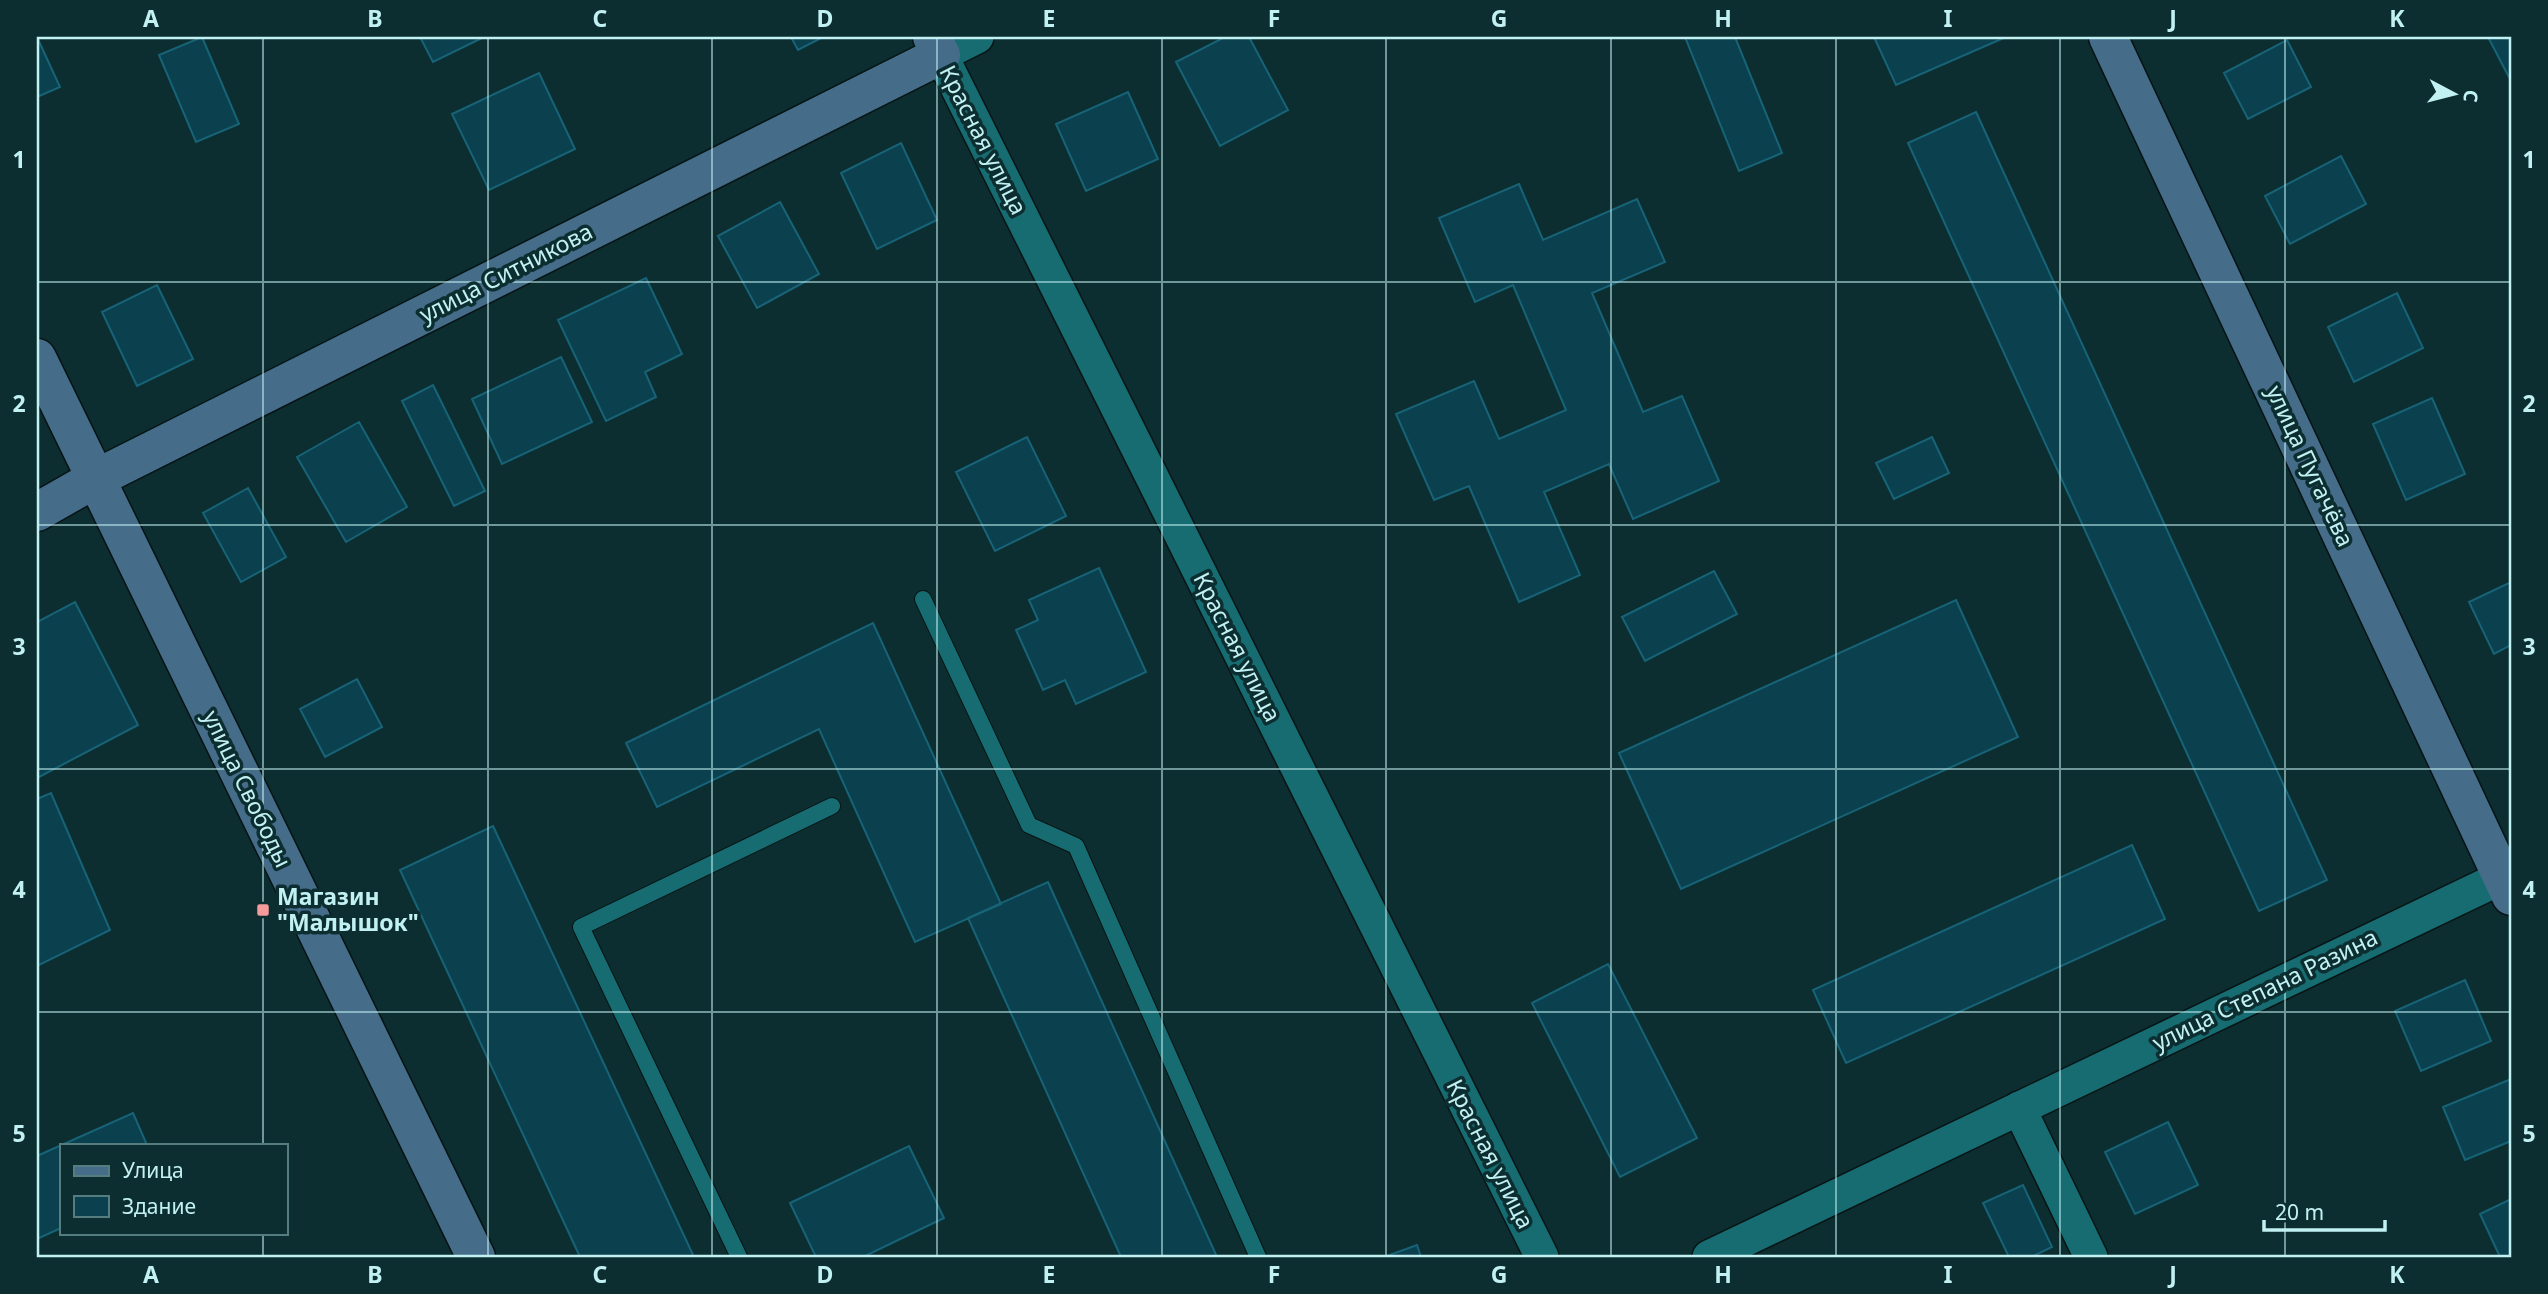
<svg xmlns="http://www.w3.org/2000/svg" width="2548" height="1294" viewBox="0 0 2548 1294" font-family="'Noto Sans',sans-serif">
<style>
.building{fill:#0b404e;stroke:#176377;stroke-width:2}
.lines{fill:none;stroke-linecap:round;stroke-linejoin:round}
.lane-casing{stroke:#071415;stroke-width:18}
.street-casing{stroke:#071415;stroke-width:36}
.secondary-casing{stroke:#071415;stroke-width:41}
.lane{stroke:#166c71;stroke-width:16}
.street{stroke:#166c71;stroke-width:33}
.secondary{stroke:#456d89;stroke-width:38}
.grid{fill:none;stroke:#c2f1f3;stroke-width:2;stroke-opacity:0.55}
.poi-dot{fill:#f59b9b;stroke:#0d2e30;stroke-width:2.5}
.labels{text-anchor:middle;stroke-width:7;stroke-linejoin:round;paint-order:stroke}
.street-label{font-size:23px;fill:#c2f1f3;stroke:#0d2e30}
.poi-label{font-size:23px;font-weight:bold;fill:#c2f1f3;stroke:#0d2e30;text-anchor:start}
.neatline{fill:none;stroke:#c2f1f3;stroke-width:2.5}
.grid-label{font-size:23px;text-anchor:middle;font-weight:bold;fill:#c2f1f3}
</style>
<rect width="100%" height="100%" fill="#0d2e30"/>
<path class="building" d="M37 37 60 87 37 97Z
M202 37 239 124 196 142 159 55Z
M420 37H484L433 62Z
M791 37H823L798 50Z
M1225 37H1249L1288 110 1220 146 1176 62Z
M1685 37H1735L1782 153 1739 171Z
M1874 37H2006L1896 85Z
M2488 37H2511V81Z
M2287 40 2311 87 2248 119 2224 73Z
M539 73 575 149 489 190 452 114Z
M1128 92 1158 159 1086 191 1056 124Z
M1976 112 2327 880 2259 911 1908 143Z
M901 143 937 220 877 249 841 173Z
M2341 156 2366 204 2290 244 2265 196Z
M1519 184 1543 240 1637 199 1665 262 1592 293 1643 412 1682 396 1719 481 1633 519 1609 464 1544 492 1580 575 1519 602 1469 486 1434 500 1396 414 1474 381 1499 439 1566 410 1513 285 1475 302 1439 218Z
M780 202 819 274 757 308 718 236Z
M646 278 682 354 645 372 656 397 606 421 558 320Z
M157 285 193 359 137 386 102 312Z
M2397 293 2423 348 2354 382 2328 327Z
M561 357 592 422 502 464 472 399Z
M433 385 485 491 454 506 402 401Z
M2432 398 2465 474 2406 500 2373 424Z
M359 422 407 507 346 542 297 457Z
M1027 437 1066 516 995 551 956 472Z
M1932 437 1949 473 1894 499 1876 463Z
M248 488 286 557 241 582 203 513Z
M1099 568 1146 672 1076 704 1065 680 1043 690 1016 630 1038 620 1029 600Z
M1714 571 1737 614 1645 661 1622 617Z
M2511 582V645L2494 654 2469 602Z
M1956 600 2018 737 1681 889 1619 753Z
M75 602 138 725 37 778V622Z
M873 623 1001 904 915 942 819 729 657 807 626 743Z
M357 679 382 727 325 757 300 709Z
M51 793 110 930 37 966V799Z
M493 826 694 1257H580L400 870Z
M2132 845 2165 919 1846 1063 1813 990Z
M1048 882 1217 1257H1121L968 918Z
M1608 964 1697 1138 1620 1177 1532 1003Z
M2465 980 2491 1041 2421 1071 2395 1011Z
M2511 1079V1141L2465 1160 2443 1107Z
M133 1113 147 1145H61V1228L37 1239V1156Z
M2168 1122 2198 1185 2135 1214 2105 1152Z
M909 1146 944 1218 863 1257H816L790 1203Z
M2023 1185 2052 1247 2031 1257H2009L1983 1203Z
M2511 1199V1256L2500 1257 2480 1214Z
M1417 1245 1421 1257H1384Z"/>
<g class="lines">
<defs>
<path id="lane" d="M923 599 1029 825 1076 846 1258 1257
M739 1257 581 927 832 806"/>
<path id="street" d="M977 37 941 55 1542 1257
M2019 1108 2091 1257
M1709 1257 2511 873"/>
<path id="secondary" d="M2108 37 2511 896
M37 358 476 1257
M37 512 95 479 941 55 932 37"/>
</defs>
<use href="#lane" class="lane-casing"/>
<use href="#street" class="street-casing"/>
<use href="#secondary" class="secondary-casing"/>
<use href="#lane" class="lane"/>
<use href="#street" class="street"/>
<use href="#secondary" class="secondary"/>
</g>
<path class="grid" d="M263 37V1145M488 37V1257M712 37V1257M937 37V1257M1162 37V1257M1386 37V1257M1611 37V1257M1836 37V1257M2060 37V1257M2285 37V1257M37 282H2511M37 525H2511M37 769H2511M37 1012H2511M263 1233V1257"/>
<rect class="poi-dot" x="256" y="903" width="14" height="14" rx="3.5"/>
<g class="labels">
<g class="street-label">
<text transform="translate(983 140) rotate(63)" y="8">Красная улица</text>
<text transform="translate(506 273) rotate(-27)" y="8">улица Ситникова</text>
<text transform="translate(2310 466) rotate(65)" y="8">улица Пугачёва</text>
<text transform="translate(1237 647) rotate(63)" y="8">Красная улица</text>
<text transform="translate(247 789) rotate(64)" y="8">улица Свободы</text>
<text transform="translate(2265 990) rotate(-26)" y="8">улица Степана Разина</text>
<text transform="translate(1490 1154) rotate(63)" y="8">Красная улица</text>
</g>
<g class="poi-label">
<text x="277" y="905">Магазин<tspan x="277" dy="26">"Малышок"</tspan></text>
</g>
</g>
<rect width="2548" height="1294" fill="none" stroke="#0d2e30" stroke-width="77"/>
<rect x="60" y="1144" width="228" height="91" fill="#0d2e30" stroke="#557c7e" stroke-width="2"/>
<rect x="74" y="1166" width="35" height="10" fill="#456d89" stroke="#557c7e" stroke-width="2"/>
<text x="122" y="1178" font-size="21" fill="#c2f1f3">Улица</text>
<rect x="74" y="1196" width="35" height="21" fill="#0b404e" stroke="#557c7e" stroke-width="2"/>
<text x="122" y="1214" font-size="21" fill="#c2f1f3">Здание</text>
<g transform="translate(2454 94) rotate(97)" stroke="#0d2e30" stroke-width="5" paint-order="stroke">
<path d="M0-5L12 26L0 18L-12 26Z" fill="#c2f1f3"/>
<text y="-10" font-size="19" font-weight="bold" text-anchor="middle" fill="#c2f1f3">С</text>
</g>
<path d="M2264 1220v10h121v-10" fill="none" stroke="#c2f1f3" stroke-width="3.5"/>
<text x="2275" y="1220" font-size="21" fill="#c2f1f3" stroke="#0d2e30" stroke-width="5" paint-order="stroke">20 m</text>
<rect x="38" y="38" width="2472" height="1218" class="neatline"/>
<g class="grid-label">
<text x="151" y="27">A</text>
<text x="375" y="27">B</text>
<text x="600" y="27">C</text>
<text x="825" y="27">D</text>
<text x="1049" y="27">E</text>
<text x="1274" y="27">F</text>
<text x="1499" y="27">G</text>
<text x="1723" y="27">H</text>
<text x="1948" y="27">I</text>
<text x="2173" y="27">J</text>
<text x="2397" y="27">K</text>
<text x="19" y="168">1</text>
<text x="2529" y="168">1</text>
<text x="19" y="412">2</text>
<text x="2529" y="412">2</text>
<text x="19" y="655">3</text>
<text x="2529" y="655">3</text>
<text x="19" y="898">4</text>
<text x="2529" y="898">4</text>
<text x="19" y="1142">5</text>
<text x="2529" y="1142">5</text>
<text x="151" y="1283">A</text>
<text x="375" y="1283">B</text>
<text x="600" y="1283">C</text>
<text x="825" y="1283">D</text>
<text x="1049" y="1283">E</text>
<text x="1274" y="1283">F</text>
<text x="1499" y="1283">G</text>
<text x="1723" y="1283">H</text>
<text x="1948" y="1283">I</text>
<text x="2173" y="1283">J</text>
<text x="2397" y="1283">K</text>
</g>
</svg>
